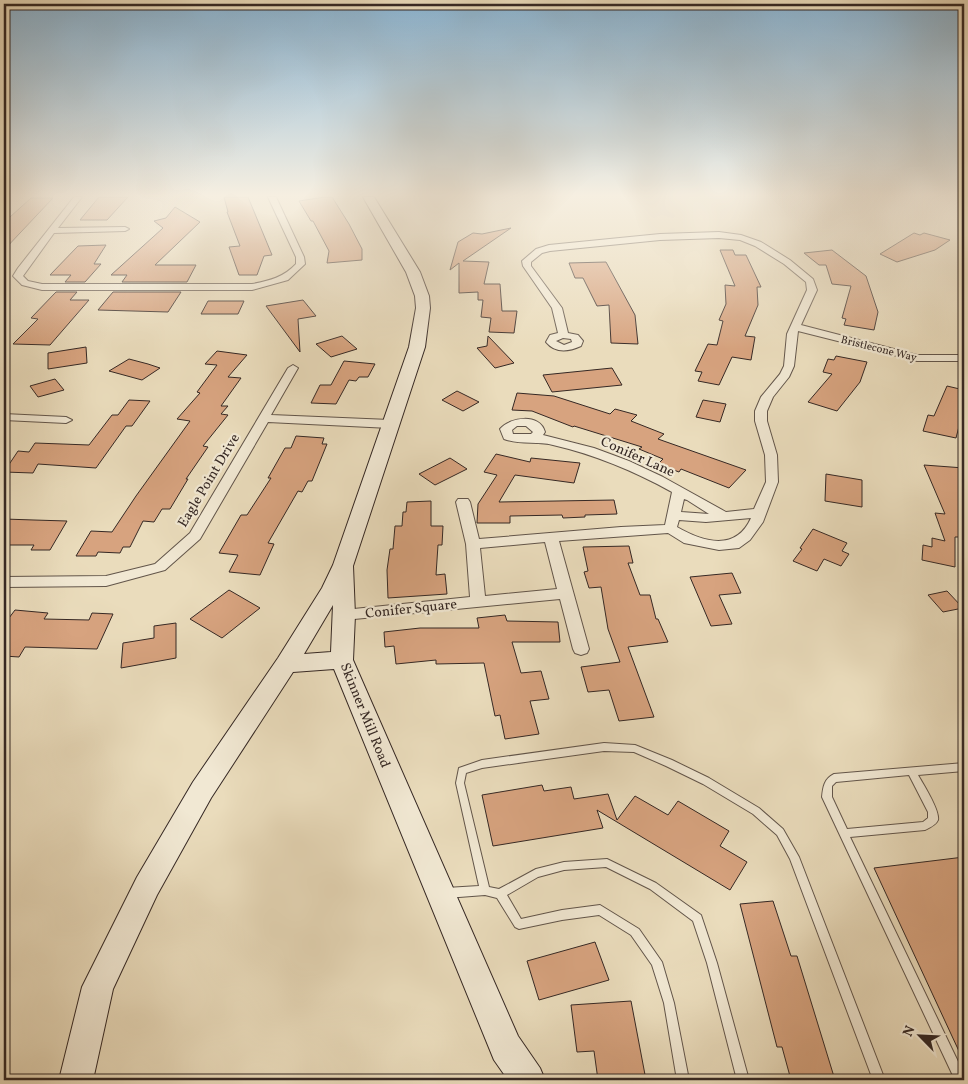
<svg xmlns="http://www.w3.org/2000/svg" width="968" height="1084" viewBox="0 0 968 1084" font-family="Vollkorn,serif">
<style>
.building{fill:#d7a37f;stroke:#352824}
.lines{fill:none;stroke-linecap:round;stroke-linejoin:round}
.lane-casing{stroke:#62554a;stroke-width:2}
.street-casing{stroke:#62554a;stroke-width:2}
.secondary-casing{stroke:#352824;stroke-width:2}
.lane{fill:#f1e8d3;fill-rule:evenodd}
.street{fill:#f1e8d3;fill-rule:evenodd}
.secondary{fill:#f1e8d3;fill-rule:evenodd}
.labels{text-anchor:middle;stroke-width:4.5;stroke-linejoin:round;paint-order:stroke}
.far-street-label{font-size:11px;fill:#352824;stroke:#f1e8d3}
.street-label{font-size:14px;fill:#352824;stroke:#f1e8d3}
</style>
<rect width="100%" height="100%" fill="#eadcbc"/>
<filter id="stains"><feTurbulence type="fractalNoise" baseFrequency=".004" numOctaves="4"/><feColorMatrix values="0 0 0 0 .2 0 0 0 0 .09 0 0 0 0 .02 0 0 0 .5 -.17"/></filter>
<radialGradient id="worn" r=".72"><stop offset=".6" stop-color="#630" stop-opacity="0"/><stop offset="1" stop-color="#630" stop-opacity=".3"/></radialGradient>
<path class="building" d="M99 197H128L107 220H80Z
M224 197H248L272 255 264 256 257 275H239L229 247 240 246 227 212H228Z
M325 197H332L349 224 362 249V260L327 263 329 251 313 221H311L299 201Z
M31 198H53L4 250V217H10Z
M175 207 200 222 155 265H196L187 282H122L127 275H111L163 228 154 221 166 218Z
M511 228 463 261 489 262 484 284H500L502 311H517L514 333 489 332 491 318 481 317 483 300H478V292L459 293V263L450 270 458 242 473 233 482 234Z
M914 233 920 235 924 233 950 240 935 250 897 262 880 254Z
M106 245 94 264H101L85 282H65L71 275H50L78 246Z
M720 250H733L735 255H746L761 287H757L758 305 745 336 755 337 751 360 732 357 719 385 698 381 702 372 695 371 708 344 717 345 723 321 719 320 726 304 725 285 735 286Z
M832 250 866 276 878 312 874 330 844 325 846 319 842 318 851 286 832 284 826 265H819L804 253Z
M606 262 635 315 638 344 611 343 609 305 597 306 583 278H575L569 263Z
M56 292H77L70 300H89L50 345 13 344 38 319 31 318Z
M113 292H181L168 312 98 310Z
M303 300 316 316 298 319 300 352 266 306Z
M208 301H244L238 314H201Z
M342 336 357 349 331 357 316 344Z
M488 336 514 363 495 368 477 348 487 346Z
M86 347 87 363 48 369V353Z
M217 351 247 355 228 377 241 378 221 406H228L221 414 228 415 203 446 208 447 186 479H188L170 509H162L154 522 143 521 130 547H123L120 553 98 552 96 556H76L91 531 112 532 136 496 190 421 177 419 200 393 197 392 217 365 205 364Z
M836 356 867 362 860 382 837 411 808 402 832 374 823 372 828 359 834 360Z
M129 359 148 364 160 368 142 380 109 371Z
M344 361 375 364 368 377H359L356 381 349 380 336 404 311 403 320 385H331Z
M612 368 622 385 552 392 543 375Z
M55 379 64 390 38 397 30 386Z
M947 386 964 390V407L956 438 923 431 928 415 934 416Z
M457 391 479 402 463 411 442 400Z
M517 393 554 396 610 414 615 409 637 415 631 421 664 434 658 439 746 470 729 488 681 469 679 472 658 464 663 459 639 449 642 447 574 426 573 427 532 411 512 410Z
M129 400 150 401 132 426H126L96 468 38 464 33 473 4 472 18 451 29 452 35 443 89 445 112 415H118Z
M703 400 726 404 720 422 696 417Z
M296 436 324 438 322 444H327L312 481H308L302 492 298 491 268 543 274 544 260 575 229 572 238 555 219 553 241 515H247L271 478H268L285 448H291Z
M496 454 530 462 531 458 580 463 574 483 515 475 499 502 614 500 617 514 585 515V517L563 518 562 515 510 516V523H477L478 504 497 475 484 472Z
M450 458 467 469 435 485 419 474Z
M924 465 964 468V537H955V567L922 560 923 545 932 547V538L945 541 935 513 945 514Z
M826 474 862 480V507L825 501Z
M431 501V526H443L442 545H438L436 575 445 574 447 594 388 598 387 570 390 549H393L395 526H402L403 512H406L407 502Z
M4 519 34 520 67 521 50 550H31L34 545H4Z
M813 529 847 543 842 551 849 554 841 566 824 559 817 571 793 561 802 549 800 548Z
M629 546 633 563H628L640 595H650L656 619H658L668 642 628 647 654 717 619 721 609 690 588 692 581 667 620 662 608 629 601 587 589 588 584 572 588 571 583 547Z
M732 573 741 593 719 595 732 624 711 626 690 577Z
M229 590 260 608 222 638 190 619Z
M947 591 963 608 943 612 928 595Z
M15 610 48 613 44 619 89 620 92 613 113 614 97 649 25 647 19 657 4 656V618H9Z
M505 615 507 621 558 622 560 642H512L521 673 541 671 549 699 530 701 539 734 505 739 500 715 495 716 484 663 436 664V660L396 664 394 646 385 647 384 632 420 628H479L477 618Z
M176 623V658L121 668 123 643 154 638V626Z
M542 785 544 791 571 787 574 799 608 794 617 820 635 796 668 815 678 801 729 831 720 846 747 862 730 890 597 810 603 828 493 846 482 795Z
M964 857V1062L874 868Z
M773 901 791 956H797L835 1080H791L782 1047H777L740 904Z
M595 942 609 980 539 1000 527 961Z
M631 1001 646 1080H598L594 1051 577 1052 571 1005Z"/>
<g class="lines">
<defs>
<path id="lane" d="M604 743 635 745 672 760 709 778 759 808 783 829 799 857 885 1080H873L790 859 777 835 753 814 703 784 666 766 634 752 604 751 482 768 466 773 464 783 489 887 499 889 536 869 564 862 607 859 656 883 701 915 717 963 749 1080H737L707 963 693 921 650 889 606 867 564 870 538 877 507 895 521 919 562 910 600 905 639 929 662 962 674 1003 689 1080H677L664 1003 652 965 631 935 599 915 562 920 519 929 515 927 497 898 485 895 446 898 442 896 441 893 442 890 446 888 479 886 456 783 459 768 482 760Z
M964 763V771L918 775C923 784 940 810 938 820 936 825 929 828 925 830L850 837 964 1074V1080H955L822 797C823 787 824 779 834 774ZM909 775 928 812V818L923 822 847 829 832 797V786L836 782Z"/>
<path id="street" d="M74 197H82L58 228 125 227 129 229 125 231 54 233 23 276 28 281 42 284H252C269 281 284 277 296 264V257L268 197H276L304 257 305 264 288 280 252 290H42L22 285 13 276 18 268Z
M719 232 741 235 761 242 790 260 813 279 817 290 801 325 917 355H964V361H917L798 331 794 366 789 377 773 397 767 411V421L777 455 778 482 763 522 750 540 739 548 719 550 684 543 668 533 559 541 589 649 587 653 581 655 575 653 573 649 560 599 344 620 339 619 336 615 339 611 344 610 470 597 466 544 456 502 458 499H468L470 502 479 539 621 527 665 525 672 492C634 471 596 455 553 445 537 441 520 445 504 439L500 429C510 417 540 413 545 432L543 435 594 448 629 461 663 477 726 512 754 509 766 482 765 455 755 421V411L761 397 780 374 784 366 787 334 807 290 806 282 784 264 755 246 740 240 719 238 660 240 550 251 542 253 531 262V266L562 308 568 333 578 335 583 341 581 346C568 352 555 353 546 342L550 335 558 333 552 308 523 266 522 261 536 249 549 245 660 234ZM563 338 571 339 572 342 564 345 556 341ZM517 426H526L533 432 531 434H513L512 430ZM684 499 687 500 709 514 681 512ZM751 518C736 552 703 542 677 527L679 520 706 522ZM545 542 557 589 485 596 480 548Z
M293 365 298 368 271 415 390 420 396 424 390 428 268 422 200 539 165 570 106 586 4 587V577L106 576 155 564 190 533 288 368Z
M4 414 66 417 72 420 66 423 4 420Z"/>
<path id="secondary" d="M363 197H374L420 272 429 296 430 308 425 347 353 566 355 615 353 660 518 1036 540 1068 545 1080H508L494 1060 334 669 293 672 211 798 157 895 113 989 93 1080H59L82 987 137 877 193 782 278 658 322 588 333 565 409 347 416 308 415 296 406 272ZM333 605 331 652 304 654Z"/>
</defs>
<use href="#lane" class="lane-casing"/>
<use href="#street" class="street-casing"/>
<use href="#secondary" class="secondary-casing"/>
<use href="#lane" class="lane"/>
<use href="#street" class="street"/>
<use href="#secondary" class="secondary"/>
</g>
<linearGradient id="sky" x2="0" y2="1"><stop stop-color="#8ab6d6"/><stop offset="0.56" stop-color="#f6efe1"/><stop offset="1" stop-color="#f6efe1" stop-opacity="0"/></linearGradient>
<rect width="968" height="349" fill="url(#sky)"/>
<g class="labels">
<g class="far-street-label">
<text transform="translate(879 348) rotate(14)" y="4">Bristlecone Way</text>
</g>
<g class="street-label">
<text transform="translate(638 456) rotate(24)" y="5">Conifer Lane</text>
<text transform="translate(208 480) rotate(-59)" y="5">Eagle Point Drive</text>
<text transform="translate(411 608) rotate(-6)" y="5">Conifer Square</text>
<text transform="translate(366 715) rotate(68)" y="5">Skinner Mill Road</text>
</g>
</g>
<rect width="968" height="1084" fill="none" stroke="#eadcbc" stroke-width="20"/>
<rect x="5" y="5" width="958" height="1074" fill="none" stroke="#352824" stroke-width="2.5"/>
<rect x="10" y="10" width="948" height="1064" fill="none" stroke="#352824"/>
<g transform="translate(920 1036) rotate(294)" stroke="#f1e8d3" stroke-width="4" paint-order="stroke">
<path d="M0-4L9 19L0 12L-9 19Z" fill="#352824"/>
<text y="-8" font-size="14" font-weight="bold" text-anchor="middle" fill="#352824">N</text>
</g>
<rect width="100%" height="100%" filter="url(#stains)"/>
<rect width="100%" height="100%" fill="url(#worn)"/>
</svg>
